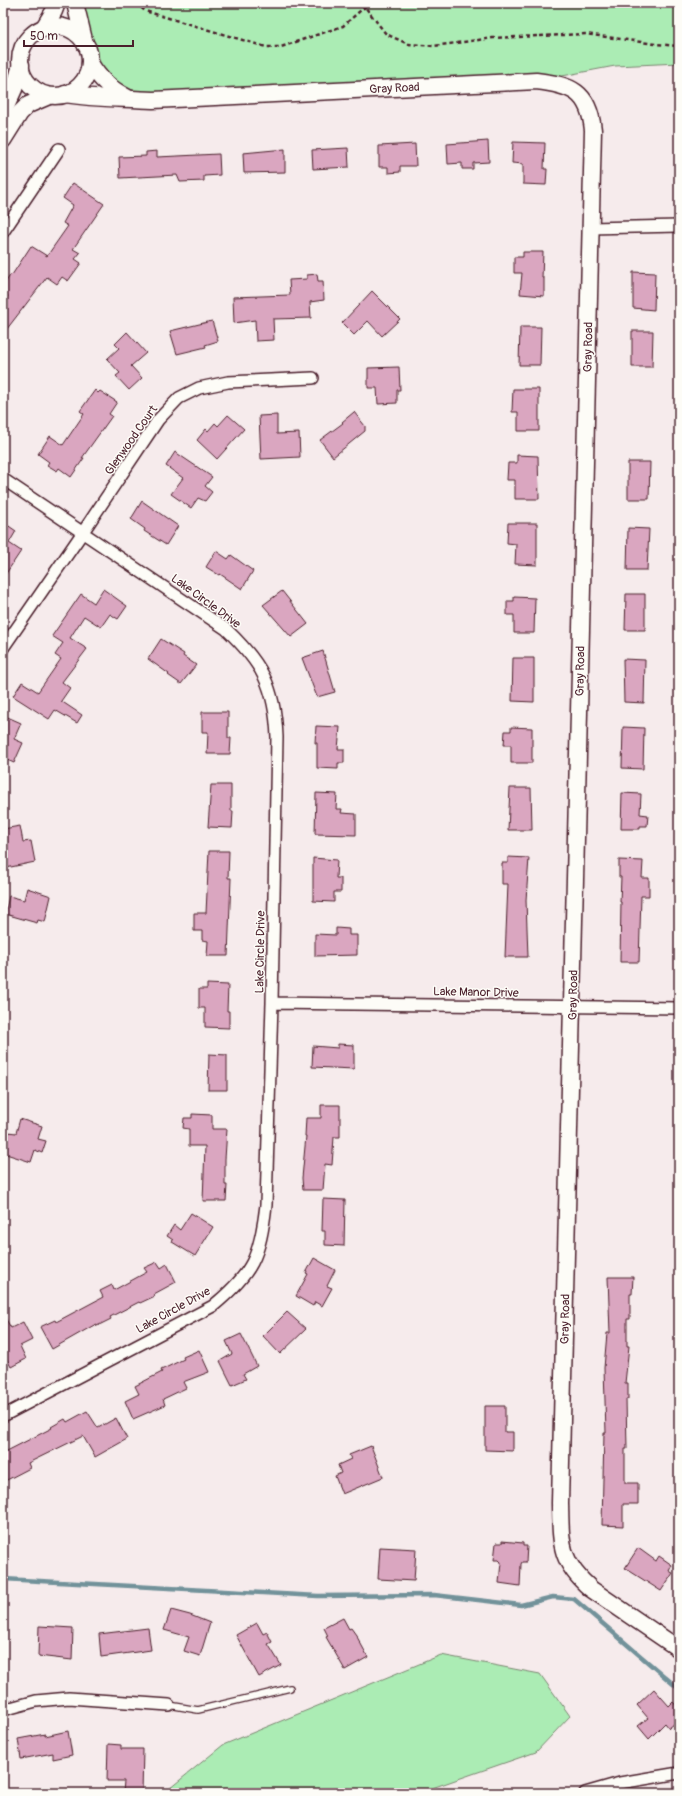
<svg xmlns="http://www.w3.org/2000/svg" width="682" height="1796" viewBox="0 0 682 1796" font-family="Pangolin,sans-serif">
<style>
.green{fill:#abecb4;stroke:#7a8670}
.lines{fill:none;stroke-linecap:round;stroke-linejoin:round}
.stream{stroke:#72929a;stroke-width:4.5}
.building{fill:#daa6c0;stroke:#4a1f2b}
.lane-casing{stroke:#4a1f2b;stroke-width:8}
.street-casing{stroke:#4a1f2b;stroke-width:14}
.secondary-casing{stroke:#4a1f2b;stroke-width:19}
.path{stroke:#4a1f2b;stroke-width:2.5;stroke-dasharray:4 3;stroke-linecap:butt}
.lane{stroke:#fdfcf7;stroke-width:5.5}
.street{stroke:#fdfcf7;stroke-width:11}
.secondary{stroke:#fdfcf7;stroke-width:16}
.labels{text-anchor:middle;stroke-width:3;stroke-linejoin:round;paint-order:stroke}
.street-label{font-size:12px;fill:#4a1f2b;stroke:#fdfcf7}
</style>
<rect width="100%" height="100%" fill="#f6ebec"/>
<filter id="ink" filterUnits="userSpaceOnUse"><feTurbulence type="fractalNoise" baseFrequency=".025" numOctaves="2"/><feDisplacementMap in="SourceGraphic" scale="8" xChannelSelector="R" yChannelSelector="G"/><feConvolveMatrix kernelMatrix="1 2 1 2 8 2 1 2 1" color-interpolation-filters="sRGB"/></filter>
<g filter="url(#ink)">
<path class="green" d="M81 3H679V63L615 66 536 81 153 100C139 93 122 87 110 77 93 62 85 24 81 3Z
M441 1655 540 1674 570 1716 536 1752 435 1787 425 1793H164L223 1745Z"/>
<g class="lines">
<path class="stream" d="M3 1579 318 1596 434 1595 521 1605 553 1597 574 1599 679 1689"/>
</g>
<path class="building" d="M488 141 489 162 473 163V169H462V163L448 164 447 144Z
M513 142 545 143 544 169H547L546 185 523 184V164L512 163Z
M415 144 416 166H400V172L388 173V167H379V146Z
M348 148 349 167 313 169 312 150Z
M285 149V172L244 173 243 153Z
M157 151V157L219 154 220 175 204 176V181L180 182 177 175 120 178 119 157 146 156V152Z
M73 183 104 204 73 249 80 253 75 259 81 263 68 281 62 277 57 284 47 277 3 334V302L8 296 3 291V286L11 274 12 275 31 246 47 256 68 226 63 223 73 205 63 198Z
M523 252H543L542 278H544V296L520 294 522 273H514V257H523Z
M633 272 655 273 654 310 633 308Z
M317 274 318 281H323L324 300 310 302 311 318 273 319 274 340 256 341 255 320 234 323 233 297 290 295 289 280 307 279V275Z
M372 291 400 319 382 336 368 321 354 335 342 323Z
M212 321 218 341 205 345 206 347 177 354 170 331Z
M520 327H541L540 365H519Z
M632 331H653L652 367H632Z
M127 332 146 353 131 366 142 378 129 390 116 376 120 373 107 359 119 348 115 344Z
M399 367 400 390H397V403L378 404 377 388H368V368Z
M513 389H539V431H518V412H512Z
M95 390 98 393 100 391 117 402 109 414 112 416 82 458H84L71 477 59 468 57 471 47 465 49 462 38 454 50 436 63 445 84 414 80 411Z
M354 412 365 426V431L333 457 320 440 343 423 342 422Z
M228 415 244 429 217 459 197 440 206 429 208 431 215 423 218 426Z
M277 415V434L299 433 300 457 261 459 259 416Z
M175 452 212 477 205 486 212 492 205 501 198 498 191 508 171 494 183 478 166 466Z
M517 455 538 456 539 499H515V480H507L508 463H517Z
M628 462H650L649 499H628Z
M142 501 178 526 166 545 144 531 145 529 131 519Z
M3 522 16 531 9 543 21 551 3 578Z
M508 523H537V565L515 564 516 544 507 543Z
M628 528 649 529 647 570H627Z
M216 551 228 559 231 555 253 571 242 589 220 574 219 575 206 567Z
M103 589 127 606 118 619 110 614 101 627 84 616 70 638 87 649 62 682 70 688 61 701 82 715 77 723 55 710 49 719 13 696 22 682 38 692 61 659 55 655 63 643 52 636 81 594 94 603Z
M282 591 308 624 291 637 263 605Z
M626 594H645V630H625Z
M514 597 535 598 534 633H514V615H507V601H514Z
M161 639 184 654 183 656 196 665 181 684 168 675 169 674 148 659Z
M323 651 335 692 317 697 302 658Z
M513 658H534V702L512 701Z
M623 659 645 660 644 703 624 702Z
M202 712H228V738H231L230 754H207L208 732H202Z
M3 715 21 723 14 739 23 743 14 763 5 759 3 764Z
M316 726 340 727 338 749H344V763H338V769L317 768V743H315Z
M511 727 532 728V763H511V745H504L505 731H511Z
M623 727 644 728 643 769 622 768Z
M211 785H231V811H233L232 828 208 827Z
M510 788H531L532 830H508Z
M316 793 337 794 336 809H342L341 813 356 814V835L315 834Z
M622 793 641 794 640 814 648 815 647 826H640V829H621Z
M20 826 23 842 31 841 35 862 6 868 3 850 6 848 3 829Z
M209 851H229L228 878H231L228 956H207L208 941 202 940V931H194V913H206Z
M508 857 529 858 526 900 528 957H505L508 884H502V863H508Z
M313 858 337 860 336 878H341V892H334V902L313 901Z
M619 860 643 861 642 878H649V896H641L639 962H620L621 902H620L621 877H619Z
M27 888 51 896 45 922 38 920 37 923 5 914 9 896 24 900Z
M336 928 349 929V935H357V955L315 956V934L336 935Z
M207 984 228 985 227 1011H229V1028L205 1027V1008H199V989H207Z
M338 1044 354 1045V1069L312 1067 313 1046 338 1048Z
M209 1054 227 1055V1090H208Z
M321 1105H340V1137H334L332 1165 325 1164 323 1190H303L302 1178 306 1136H305L306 1118H321Z
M192 1114 212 1115V1129H227L225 1159V1185H227L226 1201H203L205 1146H189V1129L183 1128 184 1118H192Z
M20 1119 42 1126 38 1139 46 1141 42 1153 35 1150 31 1162 3 1153V1136L7 1137 8 1132 16 1133Z
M323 1199 345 1200 344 1246 325 1245V1231H322Z
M191 1213 213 1227 195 1256 172 1242 173 1240 167 1236 174 1225 180 1230Z
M314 1258 335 1270 327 1286 332 1288 322 1306 315 1302 313 1306 296 1296 308 1274 306 1273Z
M157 1262 161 1268 167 1264 176 1282 154 1294 155 1296 140 1303 139 1302 110 1317 111 1319 97 1326 96 1324 52 1349 40 1327 55 1320 56 1322 103 1297 100 1291 112 1285 114 1290 147 1272 144 1268Z
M608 1277H633L632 1294H630V1319H627V1346H629L625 1383H628V1399H626L627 1449H625V1483H638V1504H623V1526L602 1525 604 1433H606L604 1368 607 1333H610Z
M287 1312 306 1329 280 1354 263 1336Z
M3 1314 11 1328 23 1322 32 1340 20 1346 26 1359 11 1367 3 1352Z
M241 1334 257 1366 243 1374 246 1379 232 1385 220 1361 232 1354 226 1341Z
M199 1350 209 1372 183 1382 186 1388 163 1399 165 1405 133 1419 125 1401 139 1394 135 1386 162 1372 161 1370 184 1359 183 1357Z
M485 1406H505V1432H513V1451L485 1450Z
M87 1411 98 1428 116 1418 127 1439 95 1457 83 1436 28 1463 30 1468 3 1482V1453L52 1428 51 1427 65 1419 67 1422Z
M371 1446 383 1477 342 1494 335 1476 341 1473 338 1465 351 1459 349 1455Z
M502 1541 523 1543V1546H527L526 1562H522L521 1564 520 1586 499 1583 501 1562 499 1560H494L496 1543H502Z
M380 1547 416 1549 414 1581 378 1579Z
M638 1548 656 1561 659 1556 672 1565 669 1571 673 1573 661 1591 625 1568Z
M171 1610 190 1615 210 1623 200 1656 184 1651 189 1637 164 1630Z
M343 1618 349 1629 351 1628 356 1635 368 1657 345 1670 326 1637 328 1636 324 1628Z
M257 1623 263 1634 267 1632 272 1642 268 1644 281 1665 259 1677 236 1635Z
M39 1626 73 1628 72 1660 38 1656Z
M148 1628 151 1650 101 1657 99 1634Z
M654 1689 669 1706 673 1702 679 1709V1720L669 1728 665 1723 649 1739 638 1726 648 1718 637 1705Z
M68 1731 72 1755 53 1759V1753L21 1759 18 1739 45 1734V1736Z
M108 1744 121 1745V1749H143L142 1793H123L124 1781H107Z"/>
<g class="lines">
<defs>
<path id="lane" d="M169 1705 198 1710 290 1688"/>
<path id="street" d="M590 228 679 226
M3 232 59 149
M3 479 226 629C262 663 275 687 277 737L272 1003 266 1205C260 1256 253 1273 213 1306L3 1416
M3 648 83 532 158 420 179 398 199 388 228 382 313 378
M272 1003 679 1008
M3 1710 36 1701 69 1698 169 1705
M585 1793 620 1783 679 1773"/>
<g id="secondary">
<path d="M75 3 85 44"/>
<circle cx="55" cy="61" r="35"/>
<path d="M43 29 54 11 57 3"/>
<path d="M90 63C100 80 111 89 128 98"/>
<path id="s1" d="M65 94C95 99 124 98 153 100L536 81C571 85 589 91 593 130L560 1503C561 1543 559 1561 591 1589L679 1649"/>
<path d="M3 113 14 89 21 65"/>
<path d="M3 140 20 113 28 105 49 96"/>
</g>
</defs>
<use href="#lane" class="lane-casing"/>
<use href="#street" class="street-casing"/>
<use href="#secondary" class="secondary-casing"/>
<path class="path" d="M136 3 145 11 266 47H281L343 26 369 3
M362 3 386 34 408 44 434 46 493 38 586 34 655 44 679 46"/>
<use href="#lane" class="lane"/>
<use href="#street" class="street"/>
<use href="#secondary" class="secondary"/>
</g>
</g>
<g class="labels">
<g class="street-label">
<text dy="4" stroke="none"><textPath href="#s1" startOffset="330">Gray Road</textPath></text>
<text transform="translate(588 347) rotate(-89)" y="4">Gray Road</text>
<text transform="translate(131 440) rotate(-55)" y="4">Glenwood Court</text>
<text transform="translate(206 601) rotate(36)" y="4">Lake Circle Drive</text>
<text transform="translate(580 671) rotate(-89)" y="4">Gray Road</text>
<text transform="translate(260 952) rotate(-89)" y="4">Lake Circle Drive</text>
<text transform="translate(476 992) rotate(1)" y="4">Lake Manor Drive</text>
<text transform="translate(573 995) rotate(-89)" y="4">Gray Road</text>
<text transform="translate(173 1310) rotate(-29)" y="4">Lake Circle Drive</text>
<text transform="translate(565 1319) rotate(-89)" y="4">Gray Road</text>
</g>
</g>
<rect width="682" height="1796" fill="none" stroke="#fdfcf7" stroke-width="16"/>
<rect x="8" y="8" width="666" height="1780" fill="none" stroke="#4a1f2b" stroke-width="1.5" filter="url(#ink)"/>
<path d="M24 40v6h109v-6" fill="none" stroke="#4a1f2b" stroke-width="2"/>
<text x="30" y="40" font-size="12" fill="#4a1f2b" stroke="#fdfcf7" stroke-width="3" paint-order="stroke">50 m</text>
</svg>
